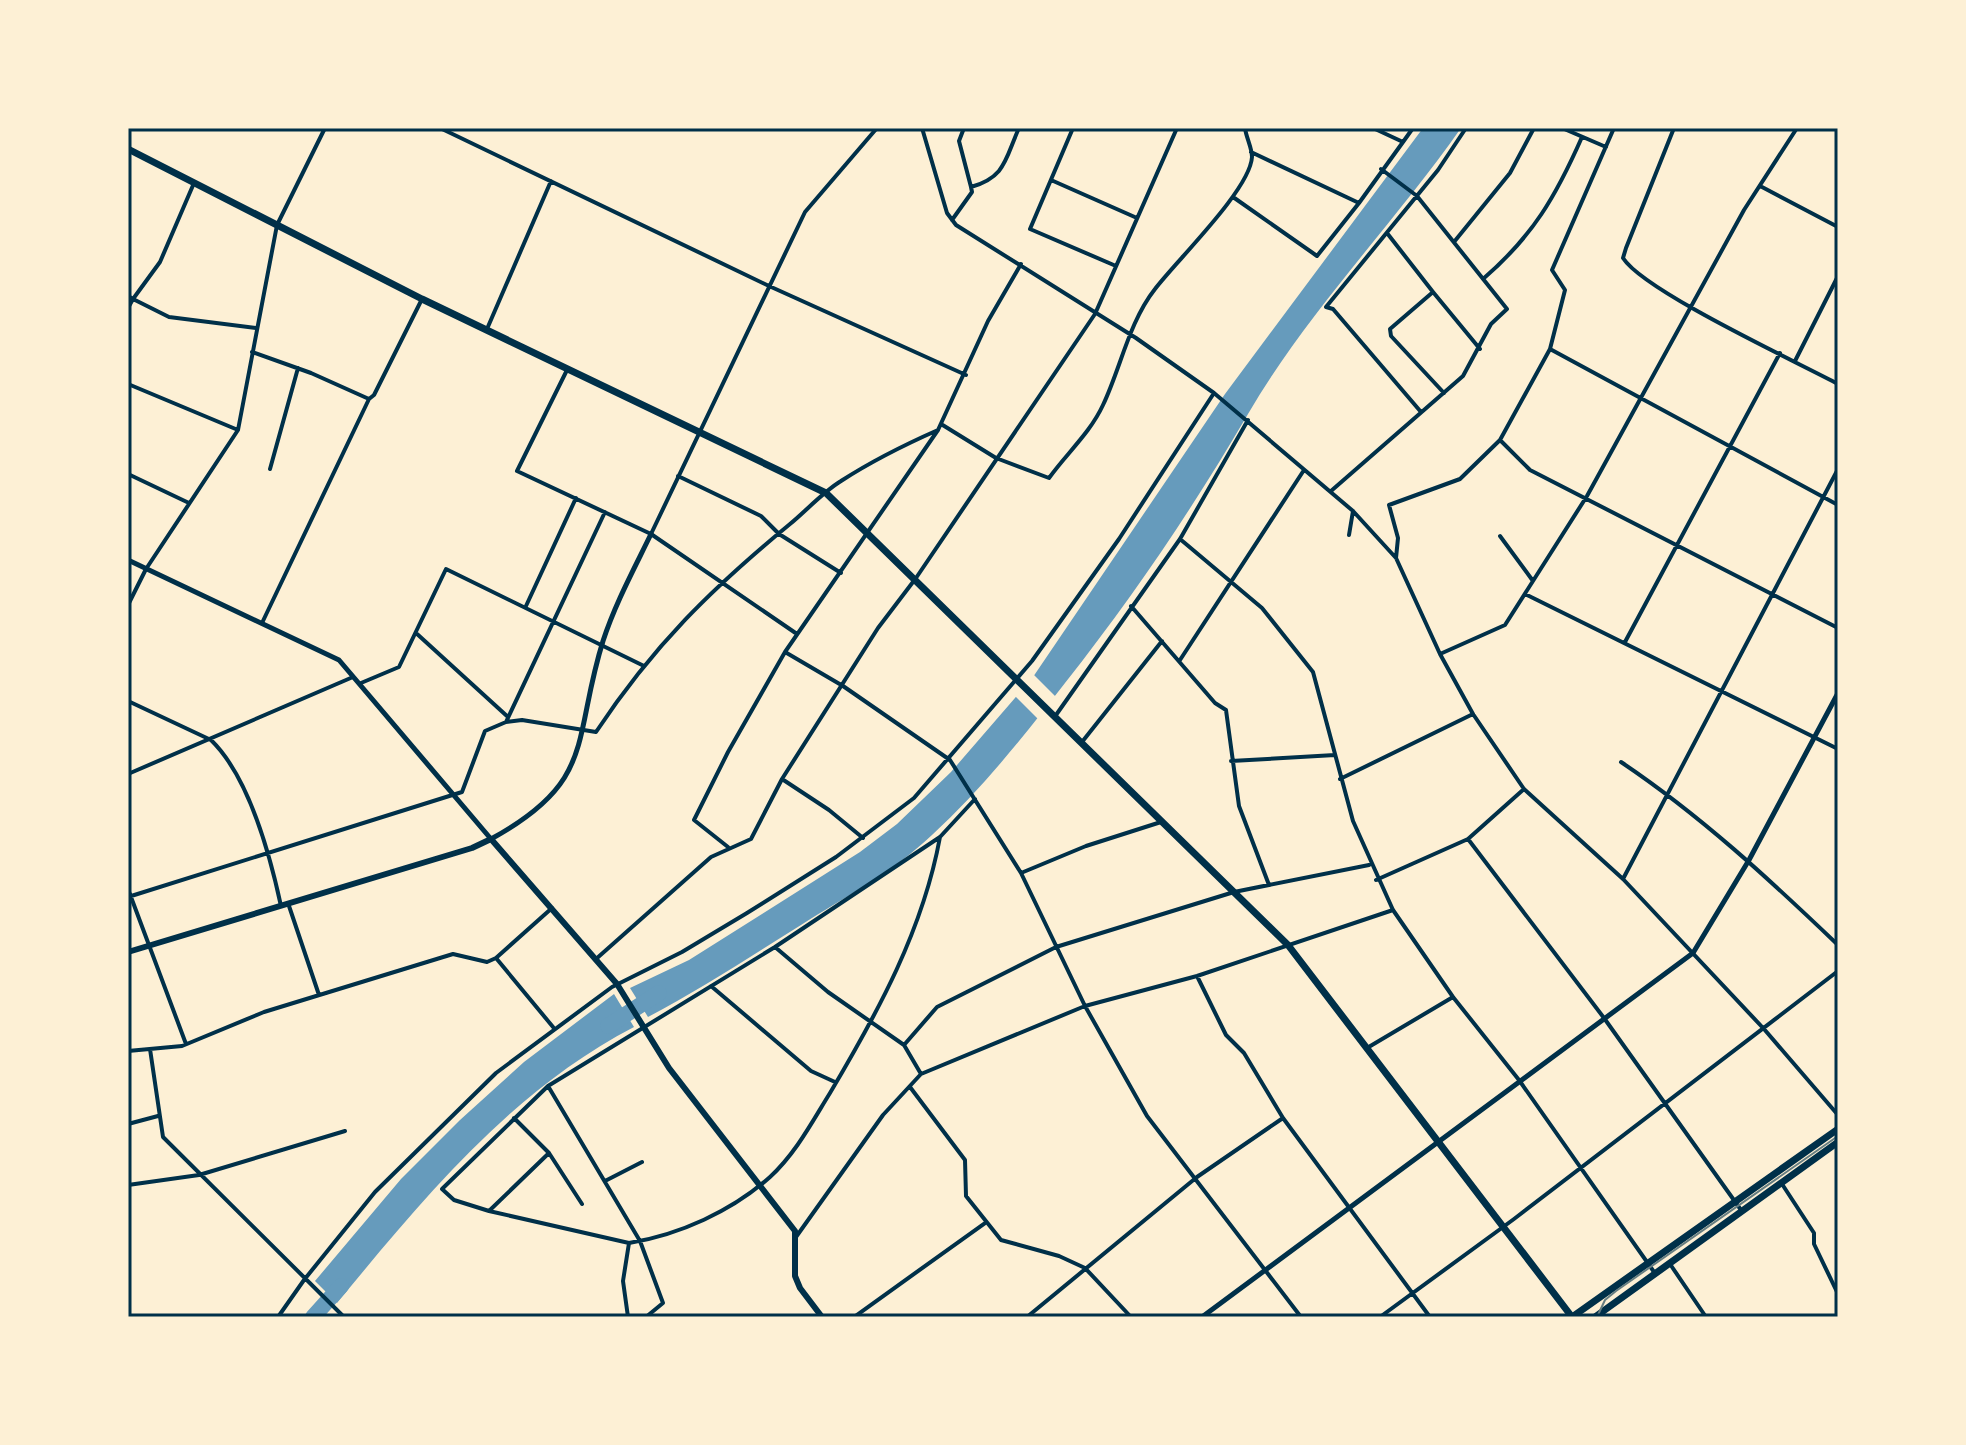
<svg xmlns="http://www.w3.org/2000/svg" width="1966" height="1445" viewBox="0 0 1966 1445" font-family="Cabin,sans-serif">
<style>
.water{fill:#669bbc}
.pier{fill:#fdf0d5}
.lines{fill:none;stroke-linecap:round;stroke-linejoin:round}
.river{stroke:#669bbc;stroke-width:16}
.minor{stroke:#003049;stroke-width:4}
.tertiary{stroke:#003049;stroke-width:5}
.secondary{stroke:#003049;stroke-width:6}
.primary{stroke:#003049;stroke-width:7}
.trunk{stroke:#003049;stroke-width:7}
.tram{stroke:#657d81;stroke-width:2}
.neatline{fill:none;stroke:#003049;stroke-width:3}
</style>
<rect width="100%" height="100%" fill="#fdf0d5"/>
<path class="water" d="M1423 128H1461C1393 225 1308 311 1248 414 1193 508 1133 597 1065 683 1024 736 982 789 932 835 893 872 845 897 801 925 750 957 701 989 648 1017L630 988 689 960 860 852 897 824 951 772 1033 677 1225 394Z
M614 994 634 1027C511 1091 424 1198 337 1303L315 1281 401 1179 460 1120 524 1062Z"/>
<path class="pier" d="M1032 673 1059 700 1041 722 1014 695Z"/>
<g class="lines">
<path class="river" d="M608 1026 659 993
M313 1317 341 1286"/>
<path class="minor" d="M440 128 769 286 966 375
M922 128 947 213 956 225 1136 338 1214 393 1353 511 1396 558 1440 654 1473 714 1524 789 1623 879 1764 1029 1838 1115
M964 128 959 141 971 187
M1073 128 1030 229 1116 266
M1562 128 1606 147
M1674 128 1626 248 1623 258C1644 291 1795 361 1838 384
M1403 142 1413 128
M1051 180 1137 218
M194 183 160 262 133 299 169 317 256 328
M1762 187 1838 227
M1233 197 1317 256 1359 203 1251 152
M1359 203 1403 142 1373 128
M952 220 972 192 971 187C1006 177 1005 159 1019 128
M1387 233 1433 292
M1454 242 1510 173 1534 128
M1483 279C1533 236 1556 196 1582 137
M128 296 133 299 128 308
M487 329 551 181
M1550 349 1838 505
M252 352 311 373 369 399
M1795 361 1838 276
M567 370 517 471 651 534 797 634
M128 384 238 430
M1444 393 1391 336 1390 329 1433 292 1480 349
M1421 412 1333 309 1326 307 1438 170 1466 128
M941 424 996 458 1049 478C1067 453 1090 433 1103 405 1121 367 1129 322 1155 289 1176 261 1250 190 1252 157 1252 148 1246 137 1245 128
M1500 440 1530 470 1838 628
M270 469 298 368
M128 474 189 503
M678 476 761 516 779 534 841 573
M1331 491 1463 376 1491 324 1507 309 1417 196 1381 169
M651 534 805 212 877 128
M1349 535 1353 511
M1500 536 1533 581
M1180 539 1262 608 1313 672 1353 821 1393 910 1453 997 1519 1080 1654 1272
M1396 558 1398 538 1389 505 1460 479 1500 440 1550 349 1565 290 1552 270 1614 128
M1525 594 1838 749
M128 605 146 569 238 430 277 225 325 128
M526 606 576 498
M1131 606 1215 703 1226 710 1239 806 1269 885
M262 623 369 399 374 395 422 299
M416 633 508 717
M1625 642 1780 353
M785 652 843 686 950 760 1021 873 1085 1006 1147 1116 1301 1317
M1440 654 1505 625 1587 496 1744 210 1797 128
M1180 660 1304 470
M361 683 399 667 446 569 644 666
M128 701 211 740C249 777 270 855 281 906
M1056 715 1180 539 1248 420
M506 722 522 720 596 732C653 646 711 589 790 524 807 510 823 492 841 481 872 461 904 445 938 430
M1082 742 1162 641
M1231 761 1335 755
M1621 762C1700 815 1769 879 1838 945
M128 774 353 677
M782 779 829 810 863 838
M1340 779 1473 714
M1468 839 1604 1018 1741 1210
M728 847 694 820 728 752 785 652 938 430 988 321 1021 264
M1021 873 1086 846 1161 822
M1623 879 1838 469
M1376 880 1468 839 1524 789
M128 889 186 1044
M128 897 462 792 485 731 506 722 605 512
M288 903 319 995
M775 947 828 992 904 1045 921 1074
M496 958 553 1027
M596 959 711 857 751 839 782 779 878 628 916 578 1095 314 1177 128
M1197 976 1226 1035 1244 1053 1283 1118 1430 1317
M711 986 811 1071 835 1082
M904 1045 937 1007 1056 947 1234 892 1369 865
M1367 1048 1453 997
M150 1049 163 1137 344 1317
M128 1051 182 1046 264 1012 453 954 487 962 496 958 552 908
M548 1086 640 1241 663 1303 646 1317
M910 1087 965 1160 966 1196 1001 1240 1059 1256 1085 1268 1131 1317
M514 1118 549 1153 582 1204
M128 1124 158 1116
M549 1153 489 1211 454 1200 442 1189 548 1086 775 947 940 837 975 799
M605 1181 642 1162
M1782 1184 1814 1233V1244L1838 1294
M128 1185 199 1175 345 1131
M489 1211 629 1243
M796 1237 883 1115 921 1074 1085 1006 1197 976 1393 910
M1670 1264 1706 1317
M278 1317 304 1280 375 1192 496 1073 612 987 682 952 747 913 836 857 914 798 1032 661 1119 539 1214 393
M628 1317 623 1281 629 1243C679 1235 732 1211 770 1177 796 1153 812 1122 830 1093 878 1012 923 930 940 837
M854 1317 985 1223
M1027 1317 1197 1177 1283 1118
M1380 1317 1514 1219 1838 971"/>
<path class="tertiary" d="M128 560 339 660 491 839C597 781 572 740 603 641 615 604 634 569 651 534
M1202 1317 1693 953 1749 860 1838 693"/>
<path class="secondary" d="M128 952 472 848 491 839 617 984 669 1068 795 1231V1276L800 1288 822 1317"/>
<path class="primary" d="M128 149 422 299 826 493 1288 945 1572 1317"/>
<path class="trunk" d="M1572 1317 1838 1129
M1595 1317 1838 1142"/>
<path class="tram" d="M1597 1317 1605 1300 1616 1291 1838 1136"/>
</g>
<rect width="1966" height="1445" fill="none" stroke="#fdf0d5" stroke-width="260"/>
<rect x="130" y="130" width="1706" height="1185" class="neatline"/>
</svg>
